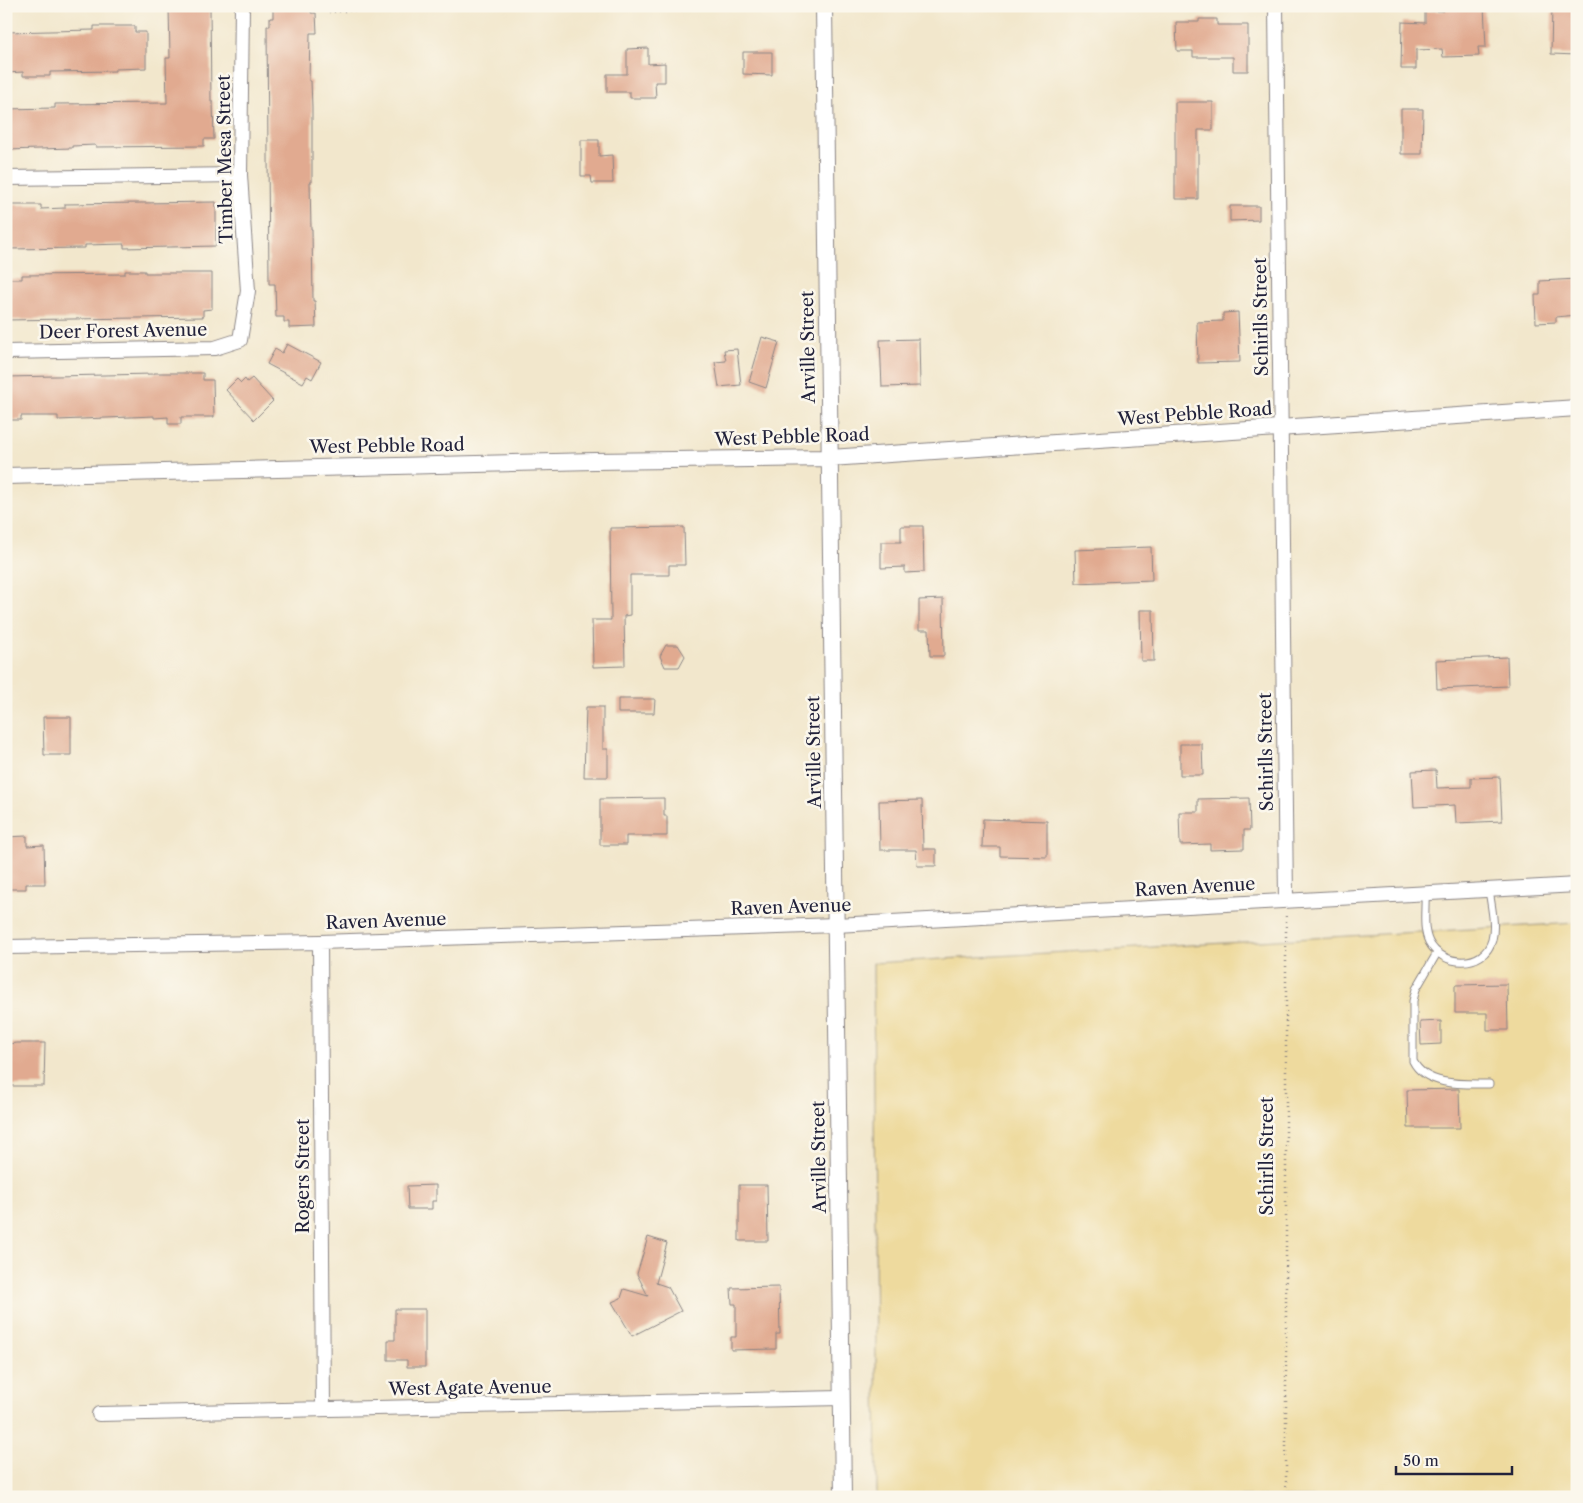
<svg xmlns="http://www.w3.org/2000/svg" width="1583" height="1503" viewBox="0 0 1583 1503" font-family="'Libre Caslon Text',serif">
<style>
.sand{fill:#eeda9e;stroke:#887e6c}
.building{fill:#e1aa90}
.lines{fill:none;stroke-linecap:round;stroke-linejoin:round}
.service-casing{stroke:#8a8484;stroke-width:9}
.minor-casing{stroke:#8a8484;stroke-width:16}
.tertiary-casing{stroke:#8a8484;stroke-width:18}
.path{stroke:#8a8484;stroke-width:2.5;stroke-dasharray:1 4;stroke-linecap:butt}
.service{stroke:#fff;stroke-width:7}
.minor{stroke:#fff;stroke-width:14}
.tertiary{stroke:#fff;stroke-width:16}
.labels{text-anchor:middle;stroke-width:5;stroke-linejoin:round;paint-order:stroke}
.street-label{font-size:18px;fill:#22223b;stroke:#fbf7ec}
</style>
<rect width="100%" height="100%" fill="#fbf7ec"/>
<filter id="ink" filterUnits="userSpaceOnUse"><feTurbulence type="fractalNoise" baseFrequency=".02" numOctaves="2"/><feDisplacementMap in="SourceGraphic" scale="10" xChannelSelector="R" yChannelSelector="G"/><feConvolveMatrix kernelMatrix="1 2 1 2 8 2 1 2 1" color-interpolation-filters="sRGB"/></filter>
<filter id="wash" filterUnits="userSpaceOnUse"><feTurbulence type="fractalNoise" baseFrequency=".0096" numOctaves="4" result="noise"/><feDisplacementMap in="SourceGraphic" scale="20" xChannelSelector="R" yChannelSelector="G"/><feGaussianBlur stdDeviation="1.12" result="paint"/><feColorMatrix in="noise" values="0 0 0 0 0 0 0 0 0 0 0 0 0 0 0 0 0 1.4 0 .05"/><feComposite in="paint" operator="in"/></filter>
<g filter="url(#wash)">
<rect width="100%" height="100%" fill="#f2e7cc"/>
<path class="sand" d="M1577 923V1497H877L873 963Z"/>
<g id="blocks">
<path class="building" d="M169 6H210L211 102H213L214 139H204V146L96 147 95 145 72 146V148L6 150V109L55 108V104L167 103 166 58H170Z
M1443 6H1484L1486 47H1478L1479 56 1443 57 1442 49 1416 50V69H1401L1402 22 1425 23V11H1444Z
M1552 6H1577V55L1551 54Z
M311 7V13H316L317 33H310L309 81H311L312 107V182H310L311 229H312L313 301H315L316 327 289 328V322H284V317H276L275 284H269L267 26H270V18H273V8Z
M1199 19H1217V25H1248V71H1233V57H1193V51H1177L1176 22H1199Z
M94 26H135V32H146V68L115 69V71L50 72V76H23V72L6 73V32L94 30Z
M648 48V64L665 63V82H655L656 98H630V92H607V74H627V49Z
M743 52H772V75L743 74Z
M1175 102H1213V130H1198V199H1175Z
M1401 109H1423L1422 154H1401Z
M581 140H599V156L612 155 613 183H592L591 176H581Z
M216 202V246L124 248V244L85 245V248L6 249V205H41V209L65 208V204Z
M1230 206H1259V220L1230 221Z
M125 271H145V273H212V309L203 310V317L6 320V279H22V275L125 274Z
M1577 279V315L1556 317V322L1536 323 1535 295H1540V281Z
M1238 312 1240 362 1198 363 1197 322 1223 321V313Z
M762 337 779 342 766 388 749 382Z
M919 339 920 386 882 387 880 340Z
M287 344 321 362 312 379 307 376 303 383 267 364 275 349 282 353Z
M737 349 741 385 719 387 715 362 726 361 724 350Z
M154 373H203V380H213L214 417H181V424H168V417L154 418V416L58 420V416H21V420H6V377L154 374Z
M252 378 273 401 254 420 226 390 237 379 241 383 245 379 247 382Z
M901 526H923L924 572 905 573V567L881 568V542H901Z
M684 527 685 565H669V575H630V615L624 616 625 666 593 667 592 620H611L610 528Z
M1151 547 1152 580 1076 583 1075 550Z
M943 599 944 656H930L929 630H919V600Z
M1140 610H1153L1154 661H1141Z
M666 645H678L685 656 679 667H665L660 656Z
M1507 657 1508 686 1437 689 1436 660Z
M618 699H655L654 713H618Z
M586 707H603V749H608V777H584Z
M43 717H71V755H44Z
M1180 744H1202L1203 775H1180Z
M1436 770 1437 788 1471 787V778L1500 777 1502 821 1456 823 1455 805 1414 807 1412 771Z
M664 798V816H667V836H626V845H600V799Z
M1249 798 1250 830H1244V849L1210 850V844L1180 845 1179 812H1198V799Z
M922 800 923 849H936V866H917L916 850H880L879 801Z
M983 819 1047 821V857L1000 856V847H982Z
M27 836V846L44 845 45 884H26V889H6V837Z
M1507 984 1508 1030H1487V1013H1455V985Z
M1441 1021V1044L1421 1045 1420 1022Z
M17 1043H45L44 1086H6V1044Z
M1459 1089 1460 1128H1408L1407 1090Z
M436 1185V1201H432V1209H408L407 1186Z
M739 1185H767L768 1241H739Z
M648 1237 667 1243 656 1283 668 1287 681 1311 632 1336 612 1302 621 1298 624 1289 648 1296 637 1274Z
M779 1287 780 1334H776V1349L731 1350V1337H736V1304H732L731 1288Z
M395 1309H425V1367H407V1360H388V1340H395Z"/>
</g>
</g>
<g filter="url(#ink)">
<use href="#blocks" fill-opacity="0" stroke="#8a8484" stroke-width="1"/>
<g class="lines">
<defs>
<path id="service" d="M1425 893C1426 908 1422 928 1429 942 1442 967 1484 969 1492 940 1496 925 1491 905 1489 890
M1437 953 1416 989 1413 1001V1061C1426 1087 1465 1084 1489 1084"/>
<path id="minor" d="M1276 6 1286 900
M6 178 240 175
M6 352 215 348 240 340 248 291 240 175 242 6
M320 942 323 1409
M6 947 320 942 836 925 1577 885
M99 1414 842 1398"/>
<path id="tertiary" d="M824 6 843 1497
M6 476 594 461 830 458 1577 408"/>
</defs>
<use href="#service" class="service-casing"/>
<use href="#minor" class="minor-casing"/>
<use href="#tertiary" class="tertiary-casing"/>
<path class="path" d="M329 12 410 6
M1286 1497V914"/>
<use href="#service" class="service"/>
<use href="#minor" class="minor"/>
<use href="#tertiary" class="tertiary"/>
</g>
</g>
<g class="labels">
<g class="street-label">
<text transform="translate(225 159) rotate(-91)" y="6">Timber Mesa Street</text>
<text transform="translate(1261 317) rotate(-91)" y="6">Schirlls Street</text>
<text transform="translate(123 331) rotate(-1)" y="6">Deer Forest Avenue</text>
<text transform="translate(808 347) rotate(-91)" y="6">Arville Street</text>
<text transform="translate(1195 414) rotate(-4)" y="6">West Pebble Road</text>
<text transform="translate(792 437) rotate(-2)" y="6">West Pebble Road</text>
<text transform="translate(387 446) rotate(-1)" y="6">West Pebble Road</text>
<text transform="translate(814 752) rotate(-91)" y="6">Arville Street</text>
<text transform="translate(1266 752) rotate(-91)" y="6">Schirlls Street</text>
<text transform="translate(1195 887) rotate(-3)" y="6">Raven Avenue</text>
<text transform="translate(791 907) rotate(-2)" y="6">Raven Avenue</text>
<text transform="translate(386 921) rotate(-2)" y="6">Raven Avenue</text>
<text transform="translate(1267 1156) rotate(-90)" y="6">Schirlls Street</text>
<text transform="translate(819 1157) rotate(-91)" y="6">Arville Street</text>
<text transform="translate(303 1176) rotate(-90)" y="6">Rogers Street</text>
<text transform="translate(470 1388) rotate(-1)" y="6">West Agate Avenue</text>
</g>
</g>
<rect width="1583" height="1503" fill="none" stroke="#fbf7ec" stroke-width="25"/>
<path d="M1396 1466v8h116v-8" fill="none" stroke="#22223b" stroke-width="2.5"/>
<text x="1403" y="1466" font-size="15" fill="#22223b" stroke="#fbf7ec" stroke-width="4" paint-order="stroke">50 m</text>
</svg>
